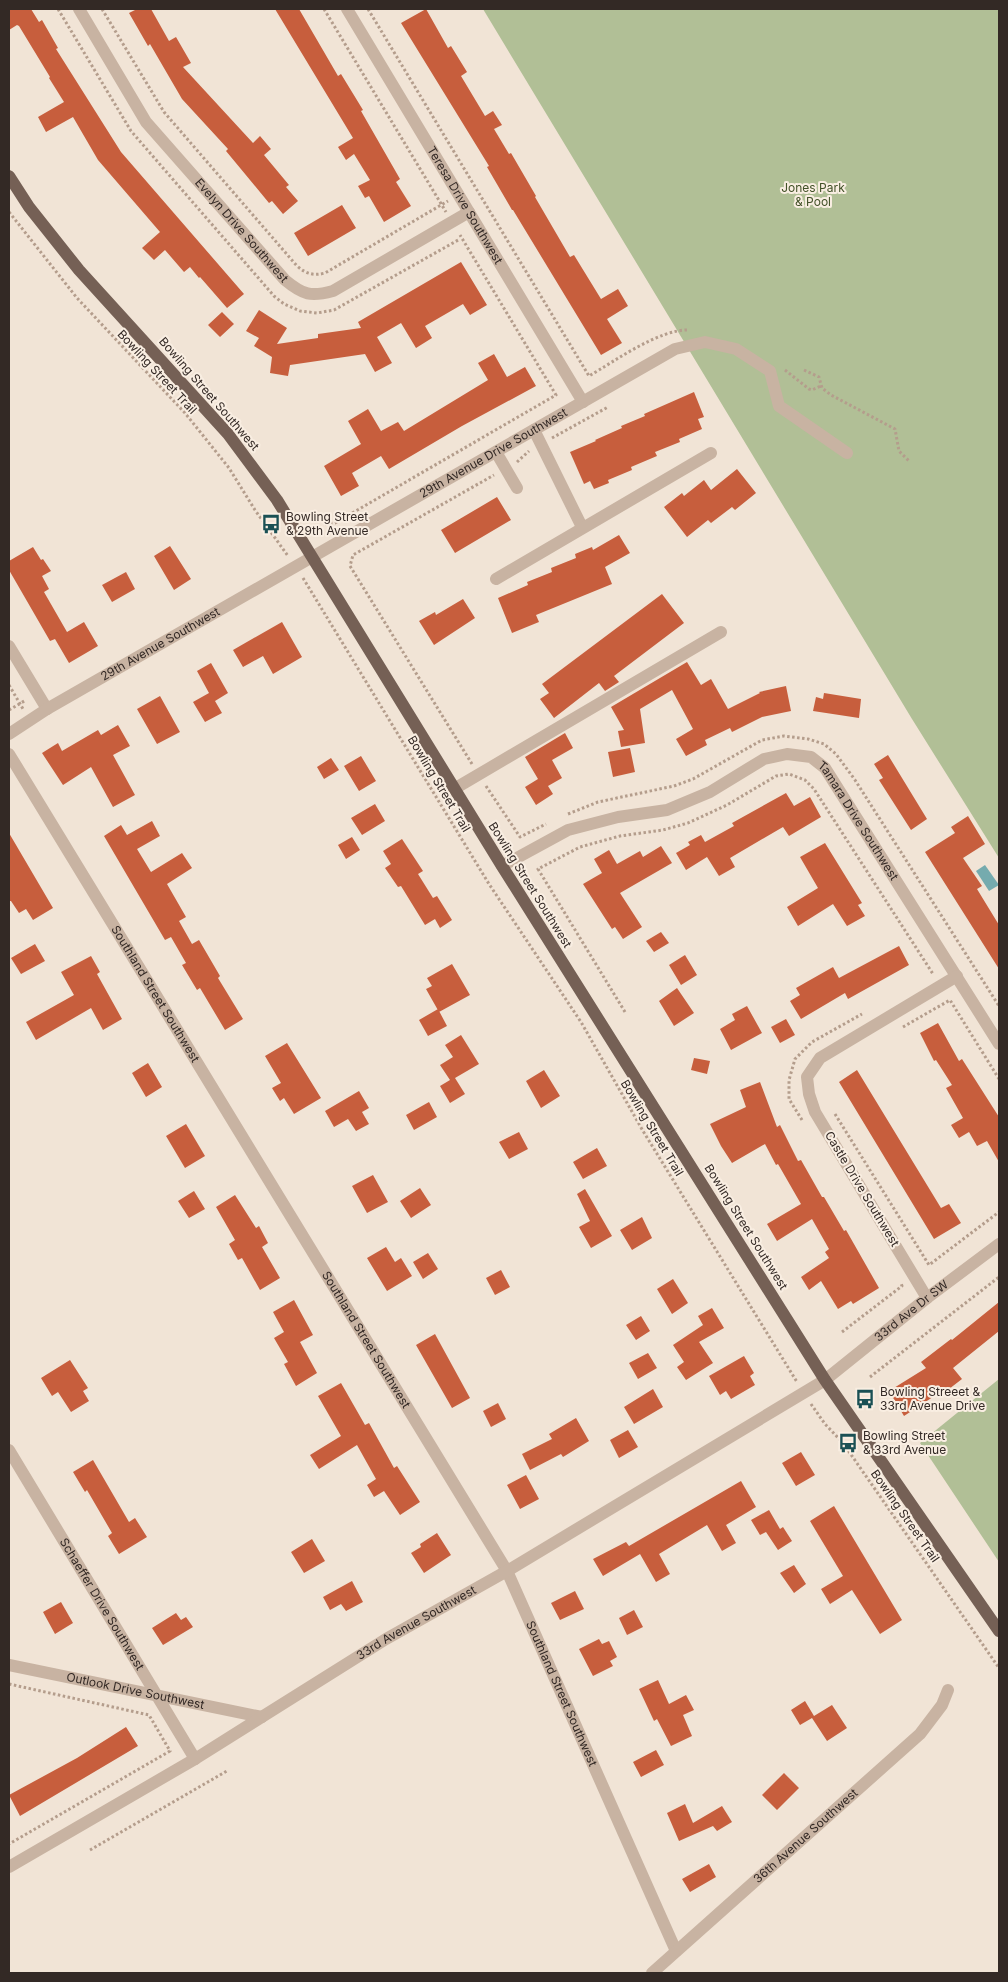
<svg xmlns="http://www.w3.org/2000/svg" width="1008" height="1982" viewBox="0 0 1008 1982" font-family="Inter,sans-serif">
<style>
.green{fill:#b1bf96}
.water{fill:#75abae}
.building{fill:#c75e3d}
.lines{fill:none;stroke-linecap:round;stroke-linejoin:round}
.path{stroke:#b49d8c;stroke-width:3;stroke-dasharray:2.5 2.5;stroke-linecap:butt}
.minor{stroke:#c8b3a2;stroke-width:12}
.major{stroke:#756055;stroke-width:12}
.labels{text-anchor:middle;stroke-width:4;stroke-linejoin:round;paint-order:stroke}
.park-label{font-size:12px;fill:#425128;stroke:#f9eee2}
.street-label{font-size:12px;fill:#332925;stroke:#f9eee2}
.poi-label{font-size:12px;fill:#332925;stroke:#f9eee2;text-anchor:start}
</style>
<rect width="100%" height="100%" fill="#f1e4d6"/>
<path class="green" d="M483 9H999V858L912 719Z
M999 1379V1562L920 1443Z"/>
<path class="water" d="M985 865 999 885 989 891 976 871Z"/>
<path class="building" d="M9 9H31L39 22 42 20 58 48 56 49 121 152 244 294 227 308 200 277 199 278 190 267 184 272 165 250 154 260 142 248 160 232 98 160 73 117 46 132 38 117 64 102 49 78 50 77 19 26 17 25 9 30Z
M137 9H151L169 41 176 37 191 63 183 67 253 143 260 136 271 149 264 155 289 185 286 187 298 201 283 214 272 201 269 203 226 151 228 149 182 99 150 44 148 46 129 13Z
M275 9H299L338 76 341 74 363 110 361 111 400 179 396 182 411 206 384 222 369 196 365 198 358 186 370 180 354 154 346 160 338 147 353 138Z
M426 9 448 48 451 46 467 72 461 76 485 116 493 111 502 125 494 129 509 154 511 153 536 196 535 197 570 257 574 255 601 299 618 289 628 306 607 319 622 343 601 355 513 210H512L487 167 489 166 401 23Z
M342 205 356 228 308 256 294 233Z
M461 262 487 305 470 315 463 304 425 326 432 338 416 348 401 323 377 337 392 363 375 372 365 354 290 365 288 376 270 373 272 357 254 346 259 338 246 331 259 310 287 328 277 344 318 338V334L361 328 358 322Z
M222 312 234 324 220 337 208 325Z
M494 354 507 377 525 367 536 386 462 426 389 469 381 456 352 473 359 486 341 496 324 466 361 444 348 421 368 409 381 431 398 422 404 431 488 380 478 363Z
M694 392 704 417 698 419 702 429 679 439 680 442 655 452 657 456 631 467 632 470 608 480 609 483 594 489 590 481 584 484 570 452 596 441 595 440 622 428 621 426 645 416 644 414Z
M737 469 756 493 735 510 732 507 711 523 708 520 687 537 664 507 682 493 684 496 704 480 711 490Z
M497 497 511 520 455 553 441 530Z
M619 535 630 553 605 567 612 584 536 615 539 622 512 633 498 598 528 585 527 582 552 572 551 568 576 558 575 554 592 547 593 550Z
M170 546 191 579 174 590 154 556Z
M33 547 41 560 43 559 51 571 42 576 49 589 44 592 67 632 84 622 98 646 69 663 55 639 50 641 9 570V561Z
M126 572 135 589 112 602 102 585Z
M662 594 684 623 614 676 619 682 605 691 599 683 554 718 540 699 549 693 542 684Z
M463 599 475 618 434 645 419 621 435 612 436 615Z
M282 622 302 657 273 674 263 656 243 667 233 650Z
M687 662 701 685 711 679 728 709 760 693 759 692 786 686 791 711 762 717 732 732 730 728 705 740 707 745 686 756 676 739 693 729 672 690 640 709 645 743 621 747 618 731 624 730 611 707Z
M211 663 228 693 215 701 222 713 205 722 193 702 209 693 197 671Z
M824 693 861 699 859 718 813 711 816 697 823 699Z
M160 696 180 732 157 744 137 709Z
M118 725 130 746 113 755 135 795 113 807 91 767 63 785 42 753 58 743 62 751 98 730 101 735Z
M565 733 573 748 552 760 562 778 548 786 553 794 536 805 525 787 538 779 525 757Z
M630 748 635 772 613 777 608 752Z
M888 755 927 819 911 830 879 780 883 778 874 764Z
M361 756 376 781 359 791 344 766Z
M331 758 339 770 324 779 317 767Z
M786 793 794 806 810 797 821 817 789 836 783 827 730 858 735 867 719 876 707 857 686 870 676 853 690 845 688 842 701 835 705 842 734 826 732 823Z
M375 804 385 821 362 835 351 818Z
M968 816 985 844 963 858 982 886 977 889 999 925V969L925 852 955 833 951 827Z
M152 821 160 836 137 849 151 872 182 853 192 868 167 884 186 917 179 921 192 944 199 940 220 976 218 978 243 1019 225 1030 200 988 197 990 182 965 186 963 171 937 165 940 104 836 121 825 127 835Z
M9 833 53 908 33 920 26 909 19 913 11 901H9Z
M352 837 360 850 346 859 338 845Z
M402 839 423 871 418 874 433 898 437 896 452 920 440 928 435 919 425 925 401 886 398 887 385 868 391 864 383 851Z
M825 843 862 903 858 905 865 916 847 926 833 904 798 926 787 907 818 888 800 857Z
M661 846 672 863 620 893 642 927 623 939 615 927 612 929 583 884 602 873 594 859 609 850 617 864 640 851 643 857Z
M661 932 669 943 654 952 646 941Z
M35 944 45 961 21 974 11 958Z
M899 946 909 965 848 999 845 993 801 1019 790 1001 800 995 796 988 833 967 839 978Z
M685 955 697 975 681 985 669 965Z
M91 956 100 972 97 974 122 1019 103 1030 91 1008 36 1040 26 1022 74 995 61 972Z
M452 964 470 995 439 1012 426 989 432 986 427 978Z
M677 988 694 1013 674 1026 659 1001Z
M747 1006 762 1033 731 1050 720 1029 735 1020 732 1014Z
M438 1009 447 1026 428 1036 419 1020Z
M786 1019 795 1035 780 1043 771 1027Z
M938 1023 959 1061 962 1059 999 1117V1162L987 1141 977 1146 969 1132 959 1138 951 1125 963 1118 946 1088 952 1085 936 1060 934 1061 920 1033Z
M461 1035 479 1064 455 1078 465 1094 450 1103 440 1086 450 1080 440 1065 453 1057 445 1045Z
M287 1043 321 1098 294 1114 284 1098 280 1101 272 1088 281 1083 265 1056Z
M694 1058 710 1061 707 1074 691 1070Z
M148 1063 162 1087 146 1097 132 1073Z
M544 1070 560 1096 541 1108 526 1081Z
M857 1070 941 1208 949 1204 961 1223 934 1239 839 1082Z
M760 1082 777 1127 780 1125 798 1161 801 1160 822 1197H824L844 1231 846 1230 879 1288 853 1304 851 1301 838 1309 821 1281 809 1290 801 1277 829 1258 825 1252 829 1249 812 1219 777 1241 767 1224 801 1204 778 1164 776 1165 765 1144 732 1163 721 1146 710 1124 746 1107 740 1090Z
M359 1091 369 1108 362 1112 369 1124 356 1131 348 1119 334 1127 325 1111Z
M429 1102 437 1117 414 1130 406 1115Z
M186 1124 205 1156 185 1168 166 1136Z
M519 1132 528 1149 509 1159 499 1142Z
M597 1148 607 1166 583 1179 573 1162Z
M373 1175 388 1202 367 1213 352 1186Z
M420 1188 431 1205 411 1218 400 1201Z
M585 1189 612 1236 591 1248 579 1227 590 1221 577 1194Z
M194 1191 205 1209 189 1218 178 1201Z
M235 1195 256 1228 259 1226 268 1243 262 1247 280 1278 260 1290 242 1258 238 1260 229 1244 235 1240 216 1207Z
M642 1217 652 1238 632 1250 620 1230Z
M386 1247 395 1262 401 1258 412 1276 387 1291 367 1258Z
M428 1253 438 1269 423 1279 413 1262Z
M501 1270 510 1287 495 1295 486 1278Z
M673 1279 688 1303 672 1314 657 1289Z
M294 1300 313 1335 300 1342 317 1373 296 1386 284 1364 288 1362 274 1338 284 1332 273 1312Z
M999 1302V1331L953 1368 962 1379 949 1389 948 1387 904 1416 889 1391 926 1368 921 1362 951 1339 952 1340Z
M712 1308 724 1328 699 1342 713 1363 686 1380 677 1367 684 1362 673 1345 703 1325 698 1316Z
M641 1316 650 1331 636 1340 626 1325Z
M435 1334 470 1398 452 1408 416 1345Z
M648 1353 657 1368 638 1379 629 1363Z
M744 1356 754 1373 750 1376 755 1385 731 1399 726 1391 720 1395 709 1376Z
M70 1360 88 1388 83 1391 89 1401 71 1412 58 1392 52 1396 41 1378Z
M341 1383 365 1425 369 1423 394 1468 397 1466 420 1502 400 1515 384 1491 374 1497 367 1485 376 1479 357 1445 319 1469 310 1455 341 1436 318 1396Z
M653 1389 663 1407 634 1424 624 1407Z
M498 1403 506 1419 491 1427 483 1411Z
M576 1418 589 1441 563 1457 561 1454 530 1470 522 1454 552 1439 549 1434Z
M628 1430 638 1447 619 1458 610 1440Z
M801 1452 815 1475 796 1486 782 1463Z
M93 1460 129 1522 135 1518 147 1537 119 1554 108 1536 112 1533 87 1490 85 1492 73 1472Z
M526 1475 539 1499 520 1509 507 1485Z
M741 1481 756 1507 726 1525 736 1543 722 1551 707 1525 659 1554 670 1574 656 1582 640 1554 603 1576 593 1559 626 1542 629 1546Z
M834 1506 902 1620 880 1634 852 1590 830 1604 821 1589 843 1576 810 1521Z
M769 1510 780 1529 783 1527 792 1541 778 1550 766 1532 760 1535 751 1520Z
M437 1533 451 1555 424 1573 411 1553 421 1547 420 1544Z
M312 1539 325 1561 304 1573 291 1552Z
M794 1565 806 1584 794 1593 780 1573Z
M352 1581 363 1602 346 1611 341 1604 330 1610 323 1597Z
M575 1591 584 1609 560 1620 551 1603Z
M61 1602 73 1623 55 1634 43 1612Z
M634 1610 643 1627 627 1635 619 1618Z
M176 1613 181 1620 186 1617 193 1627 163 1645 152 1628Z
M599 1639 602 1644 609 1641 617 1657 610 1661 613 1666 593 1676 579 1649Z
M658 1680 669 1704 686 1695 694 1710 683 1715 692 1736 671 1746 657 1719 654 1721 639 1689Z
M805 1701 814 1716 832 1705 847 1728 827 1741 812 1718 800 1725 791 1710Z
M126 1727 138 1746 20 1816 9 1795 77 1758Z
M656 1750 664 1765 641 1777 633 1762Z
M784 1773 799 1788 777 1810 762 1795Z
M685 1804 693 1823 722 1806 732 1822 717 1831 713 1826 679 1841 667 1813Z
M709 1864 716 1877 690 1892 682 1879Z"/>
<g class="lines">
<path class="path" d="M58 9 131 131 274 296 284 304 300 311 317 313 334 310 460 239
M102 9 164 112 297 266C306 274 314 276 325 273L448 201
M324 9 446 212
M368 9 589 376C615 361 659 329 689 330
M9 212 77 298 185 413 229 468 255 510 288 556
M785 370 809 389 812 390 821 386
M804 370 819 377 822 388 831 395 895 429 899 451 910 462
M552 438 608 407
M517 462 529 451
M325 524 335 523 556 395 460 235
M303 578 489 884 581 1022 643 1131 797 1382
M9 685 23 709
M9 710 26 700
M472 764 350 566 353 555 494 475
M486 786 520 837 546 824
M568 814 598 802 674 786 693 779 762 740 784 736 808 739 824 744 836 754 855 780 999 1006
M625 1012 538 869 580 847 620 836 663 830 688 823 727 805 776 776 789 774 805 780 814 789 933 974
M903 1027 950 1000 999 1079
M835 1114 929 1265 999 1212
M802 1120 789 1099V1080L795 1059 812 1042 862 1014
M842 1332 902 1286 901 1283
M870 1377 999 1277
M811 1404 825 1424 843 1443 999 1668
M9 1684 149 1715 170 1751 9 1844
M90 1850 227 1771"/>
<g class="minor">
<path id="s1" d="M79 9 146 122 285 280C303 295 311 297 333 291L469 212"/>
<path id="s2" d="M347 9 583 402"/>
<path d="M534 430 582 527"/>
<path d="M496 452 517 488"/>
<path d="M496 579 711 453"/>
<path d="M9 646 47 709"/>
<path id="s3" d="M9 734 47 709 675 349 705 342 736 349 770 371 779 406 847 453"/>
<path id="s4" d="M9 754 507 1571 676 1951"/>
<path d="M454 789 721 632"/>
<path id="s5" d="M502 866 568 830 618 817 667 810 710 792 764 759 787 754 811 757 825 768 999 1044"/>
<path d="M927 1298 815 1112 809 1094 807 1077 820 1058 957 976"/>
<path id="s6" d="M9 1450 195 1759"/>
<path id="s7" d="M9 1665 262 1717"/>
<path id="s8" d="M9 1867 195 1759 386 1639 507 1571 825 1380 927 1298 999 1244"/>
<path id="s9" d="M652 1973 920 1734 942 1705 948 1690"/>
</g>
<path class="major" d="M9 176 29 207 79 270 228 434 277 500 502 866 825 1380 999 1631"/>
</g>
<defs>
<symbol id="bus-bare" viewBox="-9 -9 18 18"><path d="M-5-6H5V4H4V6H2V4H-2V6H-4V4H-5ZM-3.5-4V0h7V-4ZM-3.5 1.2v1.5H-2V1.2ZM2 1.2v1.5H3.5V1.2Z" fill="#1a5054" stroke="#f9eee2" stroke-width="2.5" paint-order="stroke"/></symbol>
</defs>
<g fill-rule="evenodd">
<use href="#bus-bare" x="257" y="510" width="28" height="28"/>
<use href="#bus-bare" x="851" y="1385" width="28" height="28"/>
<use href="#bus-bare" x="834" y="1429" width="28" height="28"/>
</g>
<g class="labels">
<g class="park-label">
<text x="813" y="192">Jones Park<tspan x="813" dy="14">&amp; Pool</tspan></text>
</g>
<g class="street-label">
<text dy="4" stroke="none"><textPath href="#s2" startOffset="229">Teresa Drive Southwest</textPath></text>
<text dy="4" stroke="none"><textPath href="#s1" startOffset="276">Evelyn Drive Southwest</textPath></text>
<text transform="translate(157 372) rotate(47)" y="4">Bowling Street Trail</text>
<text transform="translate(209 394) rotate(49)" y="4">Bowling Street Southwest</text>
<text dy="4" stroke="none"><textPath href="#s3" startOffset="560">29th Avenue Drive Southwest</textPath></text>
<text dy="4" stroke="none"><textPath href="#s3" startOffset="176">29th Avenue Southwest</textPath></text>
<text transform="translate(439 784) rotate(59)" y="4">Bowling Street Trail</text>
<text dy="4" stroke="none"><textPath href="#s5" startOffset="414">Tamara Drive Southwest</textPath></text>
<text transform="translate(530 885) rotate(58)" y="4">Bowling Street Southwest</text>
<text dy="4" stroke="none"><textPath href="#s4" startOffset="281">Southland Street Southwest</textPath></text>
<text transform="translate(652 1128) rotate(59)" y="4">Bowling Street Trail</text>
<text transform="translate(862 1189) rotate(59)" y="4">Castle Drive Southwest</text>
<text transform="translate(746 1227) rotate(58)" y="4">Bowling Street Southwest</text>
<text dy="4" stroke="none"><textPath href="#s8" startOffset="1061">33rd Ave Dr SW</textPath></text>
<text dy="4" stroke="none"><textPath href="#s4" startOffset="686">Southland Street Southwest</textPath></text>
<text transform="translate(905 1516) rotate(55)" y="4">Bowling Street Trail</text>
<text dy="4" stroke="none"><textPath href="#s6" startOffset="180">Schaeffer Drive Southwest</textPath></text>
<text dy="4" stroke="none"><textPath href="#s8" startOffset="475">33rd Avenue Southwest</textPath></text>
<text dy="4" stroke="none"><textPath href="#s7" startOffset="129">Outlook Drive Southwest</textPath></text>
<text dy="4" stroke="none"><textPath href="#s4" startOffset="1091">Southland Street Southwest</textPath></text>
<text dy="4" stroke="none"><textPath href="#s9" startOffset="206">36th Avenue Southwest</textPath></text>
</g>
<g class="poi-label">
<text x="286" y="521">Bowling Street<tspan x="286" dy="14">&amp; 29th Avenue</tspan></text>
<text x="880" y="1396">Bowling Streeet &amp;<tspan x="880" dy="14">33rd Avenue Drive</tspan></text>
<text x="863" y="1440">Bowling Street<tspan x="863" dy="14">&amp; 33rd Avenue</tspan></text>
</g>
</g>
<rect width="1008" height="1982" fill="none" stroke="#332925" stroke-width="20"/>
</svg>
